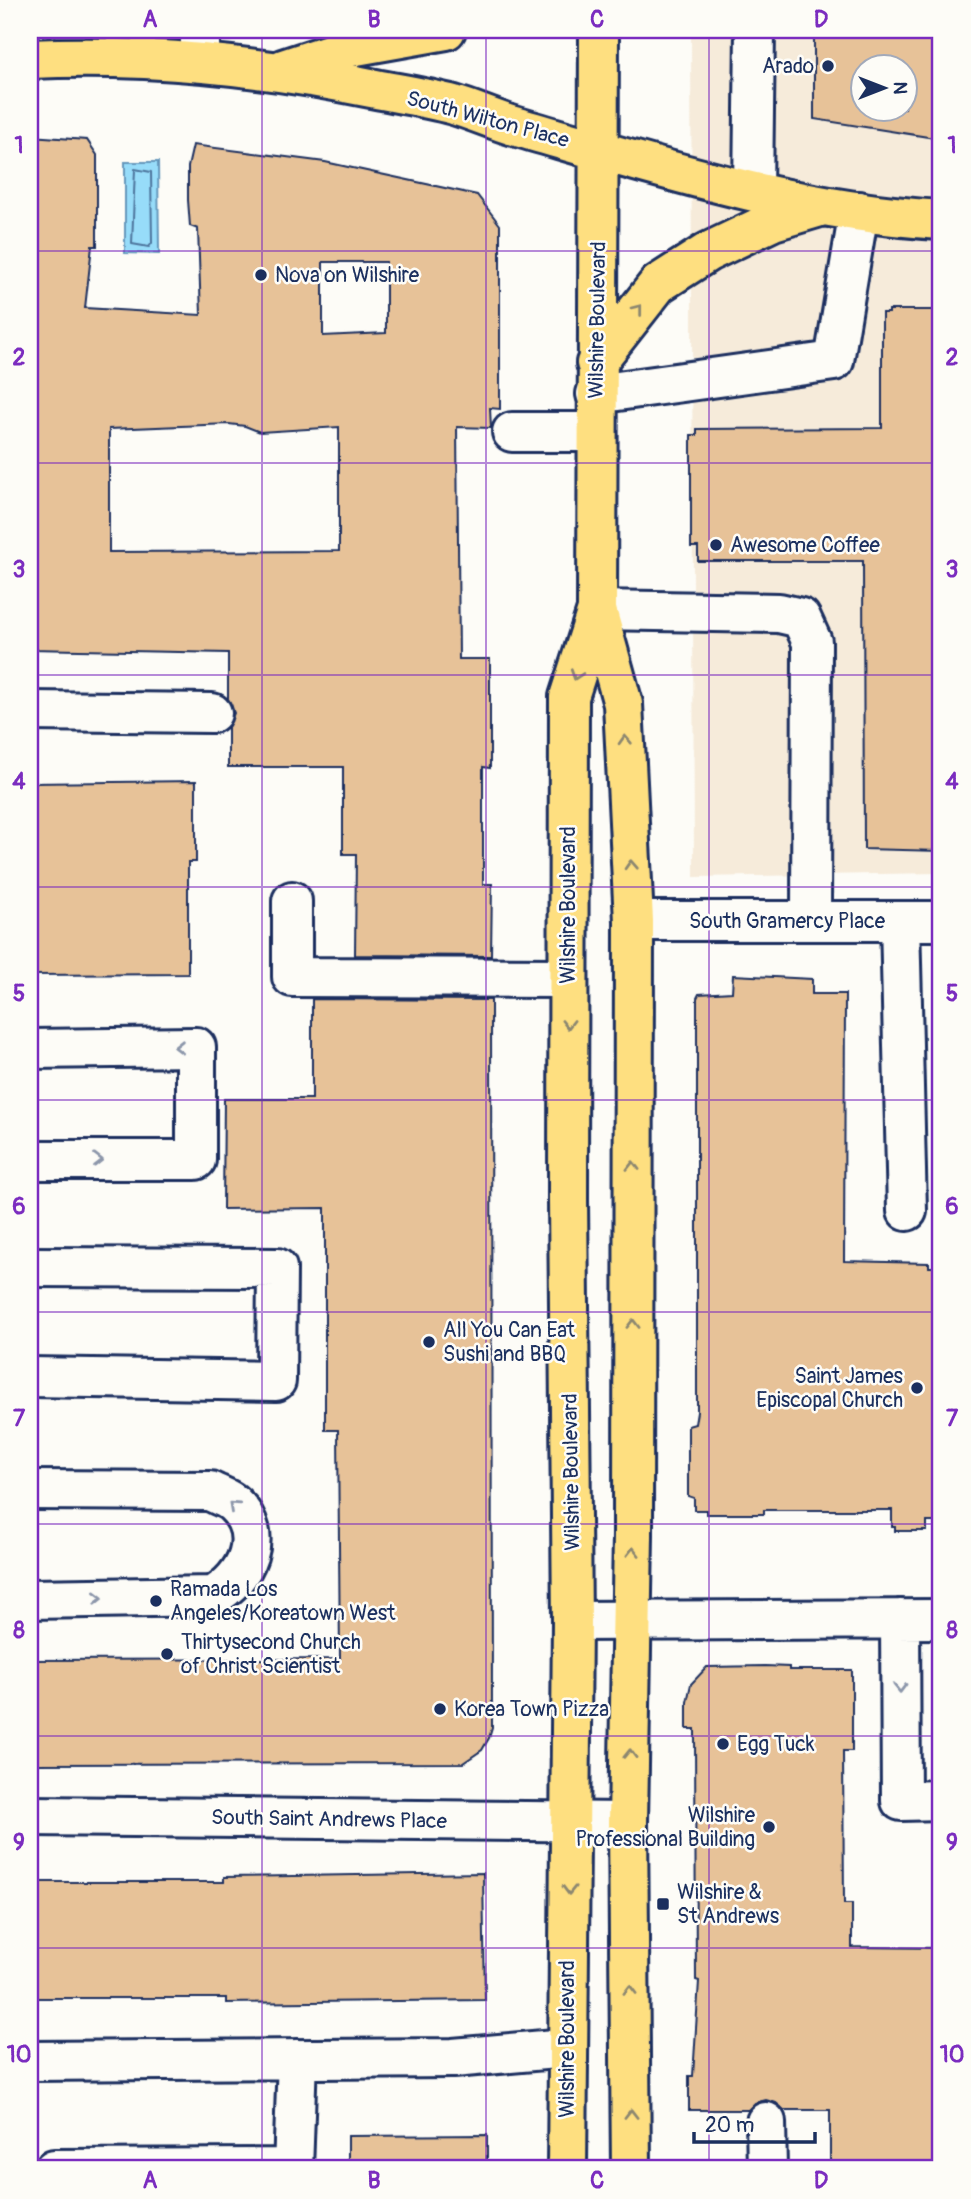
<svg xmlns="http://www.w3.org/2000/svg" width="971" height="2199" viewBox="0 0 971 2199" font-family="Pangolin,sans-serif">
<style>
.built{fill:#f6ebda;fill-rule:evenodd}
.water{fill:#97dcf9;stroke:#6597bb;stroke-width:2}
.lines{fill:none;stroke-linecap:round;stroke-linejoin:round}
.shore{stroke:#4d749c;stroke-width:2}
.building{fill:#e7c298;stroke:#1b2f5e;stroke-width:2;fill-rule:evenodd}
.minor-casing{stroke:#1b2f5e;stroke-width:44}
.major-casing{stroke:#1b2f5e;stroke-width:44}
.minor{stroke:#fdfcf7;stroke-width:38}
.major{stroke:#fedf80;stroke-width:38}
.oneway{stroke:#8c876f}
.oneway2{stroke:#8c96aa}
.grid{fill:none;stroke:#7b2cbf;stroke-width:2;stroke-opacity:0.55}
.poi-dot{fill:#1b2f5e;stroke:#fdfcf7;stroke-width:2.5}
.labels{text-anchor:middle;stroke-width:5;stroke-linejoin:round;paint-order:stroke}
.poi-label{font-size:21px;fill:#1b2f5e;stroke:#fdfcf7;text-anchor:start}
.street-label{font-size:21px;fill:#1b2f5e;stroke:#fdfcf7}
.neatline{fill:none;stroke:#7b2cbf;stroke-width:2.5}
.grid-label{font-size:23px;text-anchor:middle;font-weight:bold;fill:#7b2cbf}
</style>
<rect width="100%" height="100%" fill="#fdfcf7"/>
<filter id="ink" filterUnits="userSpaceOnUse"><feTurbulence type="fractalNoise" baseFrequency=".0143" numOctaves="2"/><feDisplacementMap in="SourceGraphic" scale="14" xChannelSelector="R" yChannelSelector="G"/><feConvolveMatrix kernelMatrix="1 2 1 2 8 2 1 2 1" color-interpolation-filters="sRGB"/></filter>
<g filter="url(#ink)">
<path class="built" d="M691 30H941V873L694 877ZM862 66H904V108H862Z"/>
<path class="water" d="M125 162H158L159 254 125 253Z"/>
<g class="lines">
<path class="shore" d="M135 169 151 172 152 243 149 247 132 244Z"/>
</g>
<path class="building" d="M814 30H941V139L814 119ZM863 66H905V108H863Z
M30 136 87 140 97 155V246H92L85 308 201 315 198 229 190 226 188 200V167L193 145 325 162 477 195 500 225V409L490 408 491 428 457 427 459 659H490V768L483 767V884H492L491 956 355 955 356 854H343V767H228V727L234 713 228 699V653L30 649ZM323 262H386V333L323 336ZM229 424 245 426 260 432 339 427V551L109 552V429Z
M889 310H941V851L864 849 863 561H698V547H691V435H697V429L882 428V313H889Z
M196 781V862H188V974L30 975V783Z
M733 975 812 979V994H845L844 1261 929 1263V1267H941V1522H927V1531H895V1527H892V1510H764V1514H706V1510H694V1498L688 1496V1426L695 1424 697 1412V998L699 994 732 992Z
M312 999 491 1000 492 1728 489 1738 482 1750 463 1763 30 1764V1660L340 1659 338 1430H325V1208L223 1209 224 1099H312Z
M765 1666 789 1667V1670H852V1751H843L844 1904H852V1947L941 1948V2169H830V2110H784L776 2103 766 2100 755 2103 748 2110H689V2076H693L699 1981 696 1980 695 1729H687V1702L691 1684 707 1667Z
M483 1873 485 2000 226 2003V1998H30V1882H224V1877Z
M487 2135V2169H348V2136Z"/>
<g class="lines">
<defs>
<path id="minor" d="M200 30V62
M753 191 755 30
M596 394 834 361 859 211
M512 432H596
M597 610 779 613 801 618 812 642 811 921
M30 711 212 713
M292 901V977L568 978
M634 921H941
M900 921 907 1211
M30 1049 196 1047V1160H30
M30 1267 277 1268 276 1381 30 1377
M30 1490 210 1491C217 1495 228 1498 234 1504 267 1535 246 1578 213 1596L30 1599
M900 1619 901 1801 941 1800
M572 1621 941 1619
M30 1816 628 1822
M30 2061 453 2058 567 2048
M766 2122 767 2169
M54 2169 293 2168
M293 2169 297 2059"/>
<path id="major" d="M599 30 597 610 623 704 634 921 633 1535 628 1822 631 2169
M30 59C149 54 259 65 376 89 402 94 428 98 454 105 474 111 494 120 514 126 653 166 796 212 941 220
M283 69 350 47 446 30
M596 363 658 284 708 252 773 221 820 207
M567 2169 572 1621 568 1200 569 697 597 610"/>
</defs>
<use href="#minor" class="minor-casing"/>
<use href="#major" class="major-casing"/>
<use href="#minor" class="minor"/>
<use href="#major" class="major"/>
</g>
<defs><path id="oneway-chevron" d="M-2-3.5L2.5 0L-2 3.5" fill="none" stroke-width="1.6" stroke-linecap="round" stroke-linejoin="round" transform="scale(1.75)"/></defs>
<g class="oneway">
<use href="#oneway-chevron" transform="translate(638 309) rotate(-52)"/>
<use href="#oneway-chevron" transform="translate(576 675) rotate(108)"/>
<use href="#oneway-chevron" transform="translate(625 740) rotate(-93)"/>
<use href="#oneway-chevron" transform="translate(631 865) rotate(-93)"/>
<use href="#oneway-chevron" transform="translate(568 1024) rotate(90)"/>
<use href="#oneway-chevron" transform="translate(633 1166) rotate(-90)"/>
<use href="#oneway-chevron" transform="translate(633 1324) rotate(-90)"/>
<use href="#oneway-chevron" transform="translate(633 1552) rotate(-90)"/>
<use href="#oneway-chevron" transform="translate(630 1754) rotate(-89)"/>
<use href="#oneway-chevron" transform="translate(569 1890) rotate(91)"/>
<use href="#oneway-chevron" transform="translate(630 1990) rotate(-90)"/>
<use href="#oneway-chevron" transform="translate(631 2114) rotate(-90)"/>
</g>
<g class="oneway2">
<use href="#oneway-chevron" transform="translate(179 1047) rotate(179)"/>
<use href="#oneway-chevron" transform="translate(98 1160)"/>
<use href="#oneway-chevron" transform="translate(233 1506) rotate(-138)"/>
<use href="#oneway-chevron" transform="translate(98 1598) rotate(-1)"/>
<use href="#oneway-chevron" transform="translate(900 1688) rotate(89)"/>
</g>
</g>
<path class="grid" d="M262 30V2169M486 30V2169M709 30V2169M30 251H941M30 463H941M30 675H941M30 887H941M30 1100H941M30 1312H941M30 1524H941M30 1736H941M30 1948H941"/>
<g class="poi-dot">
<circle cx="828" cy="66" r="7"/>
<circle cx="261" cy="275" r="7"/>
<circle cx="716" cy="545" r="7"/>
<circle cx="429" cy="1342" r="7"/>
<circle cx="917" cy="1388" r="7"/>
<circle cx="156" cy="1601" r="7"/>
<circle cx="167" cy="1654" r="7"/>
<circle cx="440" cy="1709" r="7"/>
<circle cx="723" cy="1744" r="7"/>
<circle cx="769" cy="1827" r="7"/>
<rect x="656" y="1897" width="14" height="14" rx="3.5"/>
</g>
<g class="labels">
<g class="poi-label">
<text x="814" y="73" text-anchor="end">Arado</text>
<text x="275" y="282">Nova on Wilshire</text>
<text x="730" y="552">Awesome Coffee</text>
<text x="443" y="1337">All You Can Eat<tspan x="443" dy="24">Sushi and BBQ</tspan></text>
<text x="903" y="1383" text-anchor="end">Saint James<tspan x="903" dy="24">Episcopal Church</tspan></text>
<text x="170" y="1596">Ramada Los<tspan x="170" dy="24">Angeles/Koreatown West</tspan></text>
<text x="181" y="1649">Thirtysecond Church<tspan x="181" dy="24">of Christ Scientist</tspan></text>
<text x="454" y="1716">Korea Town Pizza</text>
<text x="737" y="1751">Egg Tuck</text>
<text x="755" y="1822" text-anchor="end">Wilshire<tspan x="755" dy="24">Professional Building</tspan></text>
<text x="677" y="1899">Wilshire &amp;<tspan x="677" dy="24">St Andrews</tspan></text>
</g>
<g class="street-label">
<text transform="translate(488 119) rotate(15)" y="7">South Wilton Place</text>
<text transform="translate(597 320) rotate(-89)" y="7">Wilshire Boulevard</text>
<text transform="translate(568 905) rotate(-90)" y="7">Wilshire Boulevard</text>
<text x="787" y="928">South Gramercy Place</text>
<text transform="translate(571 1472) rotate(-91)" y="7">Wilshire Boulevard</text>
<text transform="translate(329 1819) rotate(1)" y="7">South Saint Andrews Place</text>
<text transform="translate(567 2039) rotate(-90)" y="7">Wilshire Boulevard</text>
</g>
</g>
<rect width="971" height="2199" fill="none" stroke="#fdfcf7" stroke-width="77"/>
<g transform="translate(884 88) rotate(90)"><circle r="33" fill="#fdfcf7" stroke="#a3aaba" stroke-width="2"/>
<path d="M0-5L12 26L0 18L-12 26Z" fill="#1b2f5e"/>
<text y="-10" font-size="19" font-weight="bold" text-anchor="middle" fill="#1b2f5e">N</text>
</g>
<path d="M694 2132v10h121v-10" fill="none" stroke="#1b2f5e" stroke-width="3.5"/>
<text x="705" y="2132" font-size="21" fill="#1b2f5e" stroke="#fdfcf7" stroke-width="5" paint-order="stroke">20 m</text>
<rect x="38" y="38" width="894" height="2122" class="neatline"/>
<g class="grid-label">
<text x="150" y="27">A</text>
<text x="374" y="27">B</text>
<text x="597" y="27">C</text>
<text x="821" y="27">D</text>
<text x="19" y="153">1</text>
<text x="952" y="153">1</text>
<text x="19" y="365">2</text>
<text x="952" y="365">2</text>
<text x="19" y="577">3</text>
<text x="952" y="577">3</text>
<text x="19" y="789">4</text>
<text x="952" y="789">4</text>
<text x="19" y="1001">5</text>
<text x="952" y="1001">5</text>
<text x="19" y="1214">6</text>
<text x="952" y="1214">6</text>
<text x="19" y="1426">7</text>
<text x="952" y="1426">7</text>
<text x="19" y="1638">8</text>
<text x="952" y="1638">8</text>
<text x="19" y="1850">9</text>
<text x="952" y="1850">9</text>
<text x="19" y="2062">10</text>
<text x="952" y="2062">10</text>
<text x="150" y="2188">A</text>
<text x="374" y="2188">B</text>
<text x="597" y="2188">C</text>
<text x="821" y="2188">D</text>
</g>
</svg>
